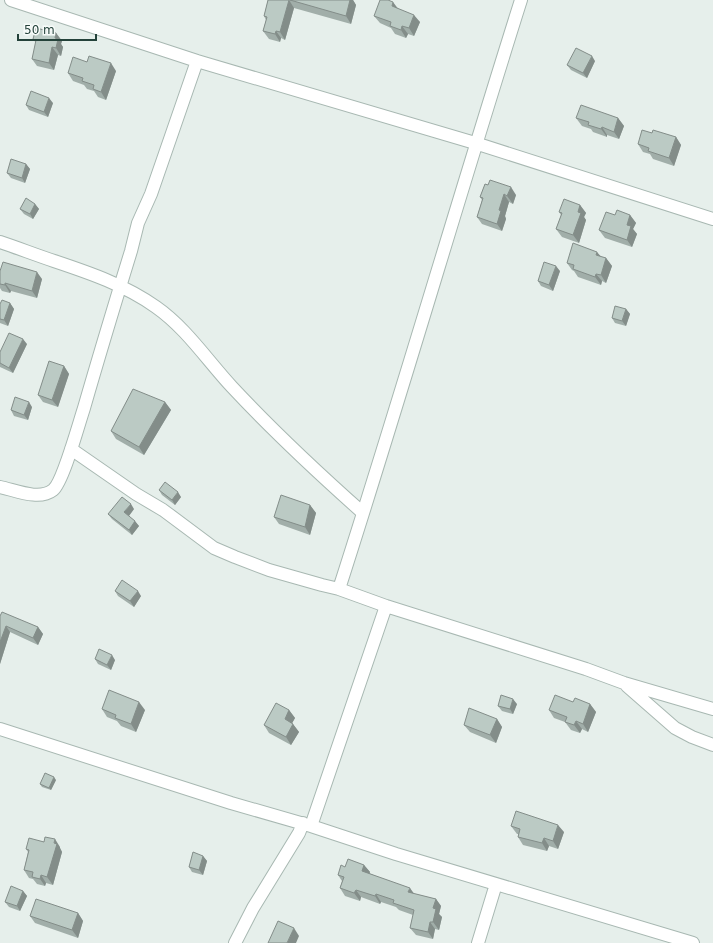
<svg xmlns="http://www.w3.org/2000/svg" width="713" height="943" viewBox="0 0 713 943" font-family="'DejaVu Sans',sans-serif">
<style>
.lines{fill:none;stroke-linecap:round;stroke-linejoin:round}
.street-casing{stroke:#a8b8b2;stroke-width:14}
.street{stroke:#fff;stroke-width:12}
.wall{fill:#a1aea9}
.shaded-wall{fill:#838d89}
.building{fill:#bbcac4;stroke:#838d89}
</style>
<rect width="100%" height="100%" fill="#e6efeb"/>
<g class="lines">
<defs>
<path id="street" d="M11 0 197 61 475 143 713 219
M521 0C459 196 402 393 339 589L386 606 586 669 624 683 713 709
M0 242C18 248 36 255 54 261 90 273 125 285 156 307 186 328 207 360 232 387 274 432 318 473 363 513
M71 449 136 494 163 510 214 548 235 557 269 570 322 585 339 589
M0 487C15 490 39 501 53 490 63 482 79 423 84 408 99 356 115 303 131 251L138 223 151 194 197 61
M627 686 675 728 692 737 713 745
M0 729 231 803 311 826 396 854 693 943
M311 826 386 606
M235 943 253 908 299 833 303 823
M478 943 496 884"/>
</defs>
<use href="#street" class="street-casing"/>
<use href="#street" class="street"/>
</g>
<path class="wall" d="M268 0H353L356 5 351 24 294 8 285 40 281 38 280 42 269 39 263 31 266 20 264 16Z
M397 8 420 22 414 36 408 34 406 38 395 34 391 28 380 23 374 16Z
M56 33 62 41 61 44 63 47 61 56 58 55 54 70 37 66 32 59 36 43 33 39Z
M595 61 587 78 571 70 567 65Z
M116 71 106 100 98 97 94 91 87 89 84 85 73 81 68 73Z
M53 103 48 117 29 110 26 105Z
M576 118H618L624 126 619 139 607 135V137L593 132 591 129 582 126Z
M652 133 676 137 681 145 674 166 653 159 650 154 643 152 638 144Z
M26 164 30 169 25 183 11 178 7 173Z
M485 184 516 195 513 204 509 202 505 216 506 219 502 231 482 224 477 217 482 200 480 197Z
M35 204 39 209 33 219 24 214 20 209Z
M580 205 586 213 584 217 586 220 579 243 562 237 556 229 561 215 559 212Z
M615 215H630L636 223 633 229 637 234 632 247 605 238 599 230Z
M601 257 606 258 612 266 606 283 602 281 601 285 578 277 574 271 572 270 567 263Z
M0 271 42 279 37 298 11 291 10 293 2 291 0 288Z
M560 271 553 291 541 286 538 281Z
M10 303 14 309 8 326 0 323V304Z
M626 309 630 314 626 326 615 323 612 318Z
M27 344 13 373 0 367V352Z
M64 366 69 374 58 407 43 402 38 395Z
M165 402 171 410 144 455 116 439 111 431Z
M32 407 28 420 14 416 11 410Z
M159 490 181 497 175 505 162 495Z
M310 505 316 513 310 535 279 524 274 517Z
M134 509 129 516 139 526 132 535 112 519 108 514Z
M115 591 141 596 134 607 118 596Z
M0 616 38 627 43 634 38 645 10 632 0 664Z
M95 659 115 660 111 670 98 664Z
M573 702 590 704 596 712 588 732 582 729 580 733 571 730 565 722 554 718 549 710Z
M517 704 513 714 502 711 498 706Z
M102 709 145 710 136 732 121 726 117 721 107 717Z
M289 710 295 718 292 723 299 732 291 745 269 733 264 725Z
M497 719 502 727 496 743 470 732 464 725Z
M56 780 51 790 42 787 40 784Z
M511 826 564 832 558 849 549 846 547 851 523 845 518 837V834H517Z
M60 847V848L62 852 53 885 46 883 45 886 37 884 33 879 29 878 24 870 28 852 26 849Z
M203 856 207 861 203 875 192 872 189 867Z
M364 865 370 872 369 873 414 894 436 899 441 906 439 914 442 917 439 930 435 929 433 939 416 935 410 928 413 915 399 910 396 907 381 902 380 904 361 897 360 901 345 896 340 888 342 881 338 875 345 867Z
M23 891 27 896 20 911 9 907 5 902Z
M78 913 83 921 78 938 35 923 30 916Z"/>
<path class="shaded-wall" d="M289 0 294 8 285 40 280 32Z
M350 0H353L356 5 351 24 346 16Z
M393 2 399 10 392 6Z
M414 15 420 22 414 36 409 28Z
M402 26 408 34 406 38 401 30Z
M276 31 281 38 280 42 275 34Z
M56 33 62 41 61 44 63 47 61 56 56 48 55 38Z
M52 47 58 55 54 70 49 63Z
M592 56 595 61 587 78 583 73Z
M111 63 116 71 106 100 101 92Z
M49 98 53 103 48 117 44 112Z
M618 118 624 126 619 139 614 132Z
M602 127 607 135V137L601 129Z
M676 137 681 145 674 166 669 158Z
M26 164 30 169 25 183 22 178Z
M511 187 516 195 513 204 507 196Z
M504 194 509 202 505 216 506 219 502 231 497 224 499 210Z
M35 204 39 209 33 219 30 214Z
M580 205 586 213 584 217 586 220 579 243 573 235 578 212Z
M630 215 636 223 633 229 637 234 632 247 627 240V225Z
M597 252 603 259 596 255Z
M606 258 612 266 606 283 601 275Z
M556 266 560 271 553 291 549 285Z
M37 272 42 279 37 298 32 291Z
M596 274 602 281 601 285 595 277Z
M5 283 11 291 10 293 5 285Z
M10 303 14 309 8 326 4 320Z
M626 309 630 314 626 326 622 321Z
M23 339 27 344 13 373 9 368Z
M64 366 69 374 58 407 52 400Z
M29 402 32 407 28 420 24 415Z
M165 402 171 410 144 455 139 447Z
M178 492 181 497 175 505 172 500Z
M131 504 134 509 128 517 124 512Z
M310 505 316 513 310 535 305 527Z
M135 521 139 526 132 535 129 530Z
M138 591 141 596 134 607 130 601Z
M6 626 10 632 0 664V642Z
M38 627 43 634 38 645 33 638Z
M112 655 115 660 111 670 107 665Z
M513 699 517 704 513 714 510 709Z
M139 702 145 710 136 732 131 724Z
M590 704 596 712 588 732 583 724Z
M289 710 295 718 290 727 285 719Z
M497 719 502 727 496 743 490 735Z
M576 721 582 729 580 733 574 725Z
M293 724 299 732 291 745 286 737Z
M54 777 56 780 51 790 49 788Z
M558 825 564 832 558 849 553 841Z
M544 838 549 846 547 851 542 843Z
M55 839 60 847V848L62 852 53 885 47 877Z
M203 856 207 861 203 875 199 870Z
M364 865 370 872 368 879 362 871Z
M41 875 46 883 45 886 40 879Z
M410 888 415 895 408 892Z
M356 890 361 897 360 901 354 893Z
M23 891 27 896 20 911 17 906Z
M376 894 381 902 380 904 375 896Z
M436 899 441 906 439 914 442 917 439 930 433 922V908Z
M78 913 83 921 78 938 72 930Z
M430 922 435 929 433 939 428 932Z
M294 928 299 936 296 943H287Z"/>
<path class="building" d="M268 0H289L280 32 276 31 275 34 263 31 267 17 264 16Z
M290 0H350L346 16Z
M380 0H388L393 2 392 6 414 15 409 28 402 26 401 30 390 26 391 22 374 16Z
M36 28 56 33 55 38 58 39 56 48 52 47 49 63 32 59 36 40 33 39Z
M576 48 592 56 583 73 567 65Z
M89 56 111 63 101 92 93 89 94 85 82 81 83 78 68 73 73 57 87 62Z
M31 91 49 98 44 112 26 105Z
M581 105 618 118 614 132 602 127 601 129 588 125 589 122 576 118Z
M642 130 652 133 653 130 676 137 669 158 648 151 649 148 638 144Z
M11 159 26 164 22 178 7 173Z
M490 180 511 187 507 196 504 194 499 210 501 211 497 224 477 217 483 198 480 197 485 184 488 185Z
M26 198 35 204 30 214 20 209Z
M564 199 580 205 578 212 581 213 573 235 556 229 562 213 559 212Z
M617 210 630 215 627 225 631 226 627 240 599 230 606 212 615 215Z
M573 243 597 252 596 255 606 258 601 275 596 274 595 277 573 269 574 265 567 263Z
M3 262 37 272 32 291 5 283V285L0 284V271Z
M544 262 556 266 549 285 538 281Z
M2 300 10 303 4 320 0 319V304Z
M615 306 626 309 622 321 612 318Z
M9 333 23 339 9 368 0 363V352Z
M49 361 64 366 52 400 38 395Z
M133 389 165 402 139 447 111 431Z
M15 397 29 402 24 415 11 410Z
M165 482 178 492 172 500 159 490Z
M281 495 310 505 305 527 274 517Z
M122 497 131 504 124 512 135 521 129 530 108 514Z
M122 580 138 591 130 601 115 591Z
M2 612 38 627 33 638 6 626 0 642V616Z
M99 649 112 655 107 665 95 659Z
M109 690 139 702 131 724 115 718 116 715 102 709Z
M501 695 513 699 510 709 498 706Z
M555 695 573 702 575 698 590 704 583 724 576 721 574 725 565 722 567 717 549 710Z
M276 703 289 710 285 719 293 724 286 737 264 725Z
M469 708 497 719 490 735 464 725Z
M45 773 54 777 49 788 40 784Z
M516 811 558 825 553 841 544 838 542 843 518 837 520 829 511 826Z
M45 837 55 839 54 843 57 844 47 877 41 875 40 879 32 877 33 872 24 870 29 850 26 849 29 838 44 842Z
M193 852 203 856 199 870 189 867Z
M348 859 364 865 362 871 410 888 408 892 436 899 433 908 436 909 433 922H430L428 932 410 928 414 910 393 903 394 900 376 894 375 896 356 890 354 893 340 888 344 877 338 875 341 865 345 867Z
M11 886 23 891 17 906 5 902Z
M36 899 78 913 72 930 30 916Z
M278 921 294 928 287 943H268Z"/>
<path d="M18 34v6h78v-6" fill="none" stroke="#24423a" stroke-width="2"/>
<text x="24" y="34" font-size="12" fill="#24423a" stroke="#f7fbf9" stroke-width="3" paint-order="stroke">50 m</text>
</svg>
